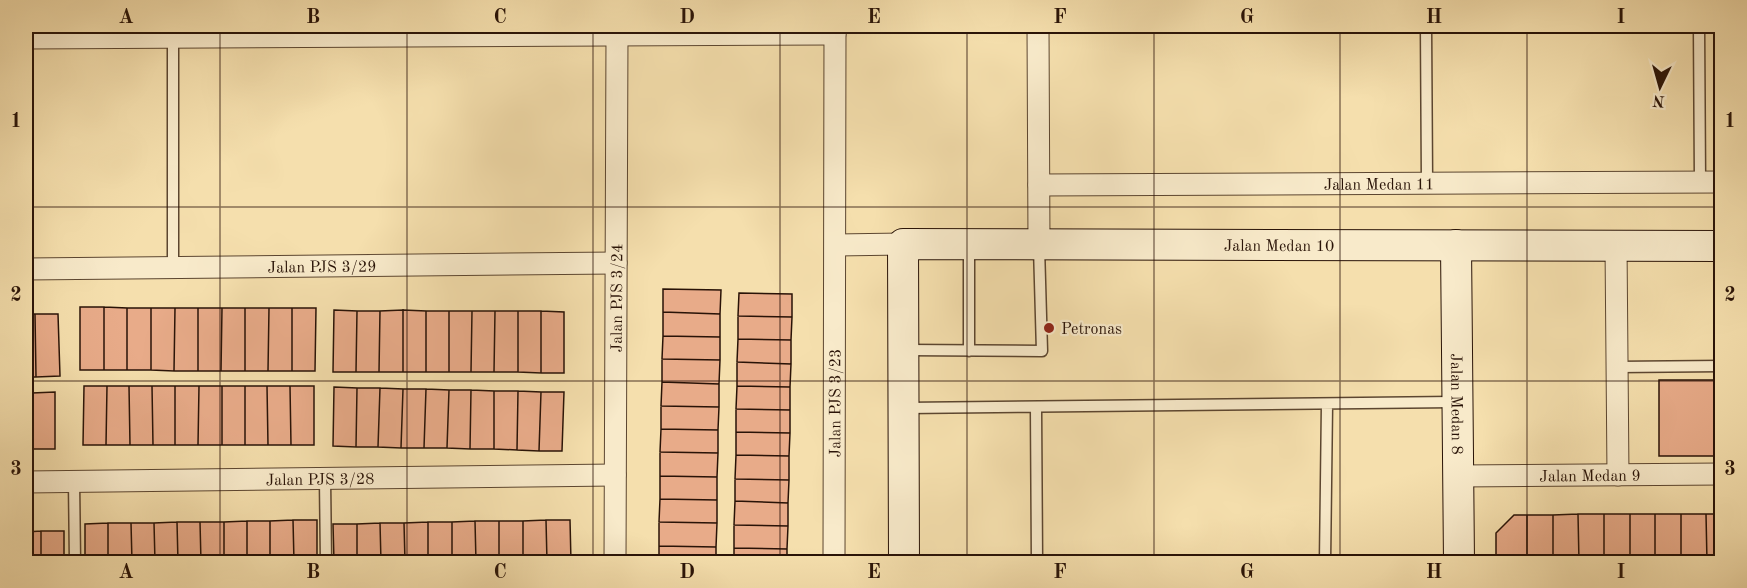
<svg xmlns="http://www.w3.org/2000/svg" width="1747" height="588" viewBox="0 0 1747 588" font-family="'Old Standard TT',serif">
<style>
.building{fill:#e8ab89;stroke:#291307;stroke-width:1.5}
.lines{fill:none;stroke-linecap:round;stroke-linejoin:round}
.lane-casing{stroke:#5c4630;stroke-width:13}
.street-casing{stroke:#5c4630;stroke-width:23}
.secondary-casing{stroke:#291307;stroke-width:32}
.lane{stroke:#f8eaca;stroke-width:10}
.street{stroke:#f8eaca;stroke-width:21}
.secondary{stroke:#f8eaca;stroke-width:30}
.grid{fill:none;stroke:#291307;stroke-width:1.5;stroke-opacity:0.55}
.poi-dot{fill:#8f2418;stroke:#f8eaca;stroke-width:2}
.labels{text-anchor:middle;stroke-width:4.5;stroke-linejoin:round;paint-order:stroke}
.street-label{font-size:16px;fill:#291307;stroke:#f8eaca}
.poi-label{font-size:16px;fill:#291307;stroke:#f8eaca;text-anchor:start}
.neatline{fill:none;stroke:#291307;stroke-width:2}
.grid-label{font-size:20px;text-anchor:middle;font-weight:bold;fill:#291307}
</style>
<rect width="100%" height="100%" fill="#f5dfad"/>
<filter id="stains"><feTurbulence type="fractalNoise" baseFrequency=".00333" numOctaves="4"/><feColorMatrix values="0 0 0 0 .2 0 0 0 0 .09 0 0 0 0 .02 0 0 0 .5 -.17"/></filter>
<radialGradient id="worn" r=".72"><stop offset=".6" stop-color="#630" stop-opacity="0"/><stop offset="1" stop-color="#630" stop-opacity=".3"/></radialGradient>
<path class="building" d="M663 289 721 290 720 314 663 312Z
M739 293 792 294V317L738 316Z
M80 307H104V370H80Z
M104 307 127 308V370H104Z
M127 308H151V370H127Z
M151 308H175L174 371 151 370Z
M175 308H198V371H174Z
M198 308H222L221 371H198Z
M222 308H245V371H221Z
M245 308H269L268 371H245Z
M269 308H292V371H268Z
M292 308H316L315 371H292Z
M334 310 357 311 356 372H333Z
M403 310V372H379L380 311Z
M403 310 426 311V372H403Z
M357 311H380L379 372H356Z
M426 311H449V372H426Z
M449 311H472L471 372H449Z
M472 311H495L494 372H471Z
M495 311H518V372H494Z
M518 311H541V373L518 372Z
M541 311 564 312V373H541Z
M663 312 720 314V337L663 336Z
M26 314H35L36 377H26Z
M35 314H58L60 376 36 377Z
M738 316 792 317 791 340 738 339Z
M663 336 720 337V360L662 359Z
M738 339 791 340V364L737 362Z
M662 359 720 360 719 384 662 382Z
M737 362 791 364 790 387 737 386Z
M1659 380H1722V456H1659Z
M662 382 719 384V407L661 406Z
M84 386H107L106 445H83Z
M107 386H129L130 445H106Z
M129 386H152L153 445H130Z
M152 386H175V445H153Z
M175 386H199L198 445H175Z
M199 386H222V445H198Z
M222 386H245V445H222Z
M245 386H267L268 445H245Z
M267 386H290L291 445H268Z
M290 386H314V445H291Z
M737 386 790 387V410L736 409Z
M334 387 357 388 356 447 333 446Z
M357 388H380L378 447H356Z
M380 388 403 389 401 448 378 447Z
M403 389H426L424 448H401Z
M426 389 449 390 447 448H424Z
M449 390H471L470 449 447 448Z
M471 390 494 391V449H470Z
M494 391H518L517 450 494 449Z
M518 391 541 392 539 451 517 450Z
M55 392V449H33L32 393Z
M541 392H564L562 451H539Z
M26 393H32L33 449H26Z
M661 406 719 407 718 430 661 429Z
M736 409 790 410V433L736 432Z
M661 429 718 430V453L660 452Z
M736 432 790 433 789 456 736 455Z
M660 452 718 453 717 477 660 476Z
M736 455 789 456V480L735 479Z
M660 476 717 477V500L660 499Z
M735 479 789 480 788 503 735 501Z
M660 499 717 500V523L659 522Z
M735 501 788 503V526L734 525Z
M1578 514 1579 562H1553V515Z
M1578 514H1604V562H1579Z
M1604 514H1630V562H1604Z
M1630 514H1655V562H1630Z
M1655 514H1681V562H1655Z
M1681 514H1706L1707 562H1681Z
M1706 514H1722V562H1707Z
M1514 515H1527V562H1496V533Z
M1527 515H1553V562H1527Z
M293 520 294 562H270V521Z
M293 520H317V562H294Z
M546 520 547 562H523V521Z
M546 520H570L571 562H547Z
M247 521V562H224V522Z
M247 521H270V562H247Z
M475 521 476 562H452V522Z
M475 521H499V562H476Z
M499 521H523V562H499Z
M177 522 178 562H155L154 523Z
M177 522H200L201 562H178Z
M200 522H224V562H201Z
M428 522V562H405L404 523Z
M428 522H452V562H428Z
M659 522 717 523 716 547 659 546Z
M108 523V562H85V524Z
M108 523H131L132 562H108Z
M131 523H154L155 562H132Z
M380 523 381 562H357V524Z
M380 523H404L405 562H381Z
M333 524H357V562H334Z
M734 525 788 526 787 549 734 548Z
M41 531V562H26V532Z
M41 531H64V562H41Z
M659 546 716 547V562H659Z
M734 548 787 549V562H734Z"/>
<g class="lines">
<defs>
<path id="lane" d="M1426 26 1427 183
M1699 26 1700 182
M173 268V26
M906 350 1042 351 1039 247
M969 351V246
M1617 367 1722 366
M906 408 1454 402
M1036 408 1037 562
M325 479 326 562
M74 481 75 562
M1325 562 1327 404"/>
<g id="street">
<path d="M1038 26 1039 244"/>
<path d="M26 38 835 34"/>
<path id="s1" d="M1039 185 1722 182"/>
<path d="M836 245 903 244"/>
<path d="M1616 245 1618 475"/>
<path id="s2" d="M26 269 616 263"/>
<path id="s3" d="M1458 476 1722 474"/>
<path id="s4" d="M26 482 615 475"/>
<path id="s5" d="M615 562 617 35"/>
<path id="s6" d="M834 562 835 26"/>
</g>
<g id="secondary">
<path id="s7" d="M1456 245 1459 562"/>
<path id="s8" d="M904 562 903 244 1722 246"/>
</g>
</defs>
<use href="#lane" class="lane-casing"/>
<use href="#street" class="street-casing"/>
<use href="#secondary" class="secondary-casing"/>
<use href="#lane" class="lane"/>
<use href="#street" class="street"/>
<use href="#secondary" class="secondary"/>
</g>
<path class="grid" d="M220 26V562M407 26V562M593 26V562M780 26V562M967 26V562M1154 26V562M1340 26V562M1527 26V562M26 207H1722M26 381H1722"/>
<circle class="poi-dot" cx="1049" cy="328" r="6"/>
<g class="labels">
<g class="street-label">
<text dy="6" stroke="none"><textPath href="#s1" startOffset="340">Jalan Medan 11</textPath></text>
<text dy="6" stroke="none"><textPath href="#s8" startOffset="694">Jalan Medan 10</textPath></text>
<text dy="6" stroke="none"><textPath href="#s2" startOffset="296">Jalan PJS 3/29</textPath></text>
<text dy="6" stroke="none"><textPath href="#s5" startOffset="264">Jalan PJS 3/24</textPath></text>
<text dy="6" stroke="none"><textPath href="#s6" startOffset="159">Jalan PJS 3/23</textPath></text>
<text dy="6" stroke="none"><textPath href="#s7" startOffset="159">Jalan Medan 8</textPath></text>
<text dy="6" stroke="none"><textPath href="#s3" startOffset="132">Jalan Medan 9</textPath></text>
<text dy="6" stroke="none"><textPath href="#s4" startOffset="294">Jalan PJS 3/28</textPath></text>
</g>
<g class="poi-label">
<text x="1061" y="334">Petronas</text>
</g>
</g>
<rect width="1747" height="588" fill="none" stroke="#f5dfad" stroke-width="66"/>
<g transform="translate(1660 87) rotate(185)" stroke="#f8eaca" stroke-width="4.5" paint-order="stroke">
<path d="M0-4.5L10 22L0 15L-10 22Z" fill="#291307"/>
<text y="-9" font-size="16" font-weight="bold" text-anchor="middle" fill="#291307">N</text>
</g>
<rect x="33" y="33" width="1681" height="522" class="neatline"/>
<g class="grid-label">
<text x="126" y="23">A</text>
<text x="313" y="23">B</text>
<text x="500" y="23">C</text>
<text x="687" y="23">D</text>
<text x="874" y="23">E</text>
<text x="1060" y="23">F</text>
<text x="1247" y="23">G</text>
<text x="1434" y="23">H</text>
<text x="1621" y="23">I</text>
<text x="16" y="127">1</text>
<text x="1730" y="127">1</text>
<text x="16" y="301">2</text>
<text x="1730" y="301">2</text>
<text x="16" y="475">3</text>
<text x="1730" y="475">3</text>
<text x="126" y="578">A</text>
<text x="313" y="578">B</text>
<text x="500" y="578">C</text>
<text x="687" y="578">D</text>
<text x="874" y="578">E</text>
<text x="1060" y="578">F</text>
<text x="1247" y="578">G</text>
<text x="1434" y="578">H</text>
<text x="1621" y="578">I</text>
</g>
<rect width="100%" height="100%" filter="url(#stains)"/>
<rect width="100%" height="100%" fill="url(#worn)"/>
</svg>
